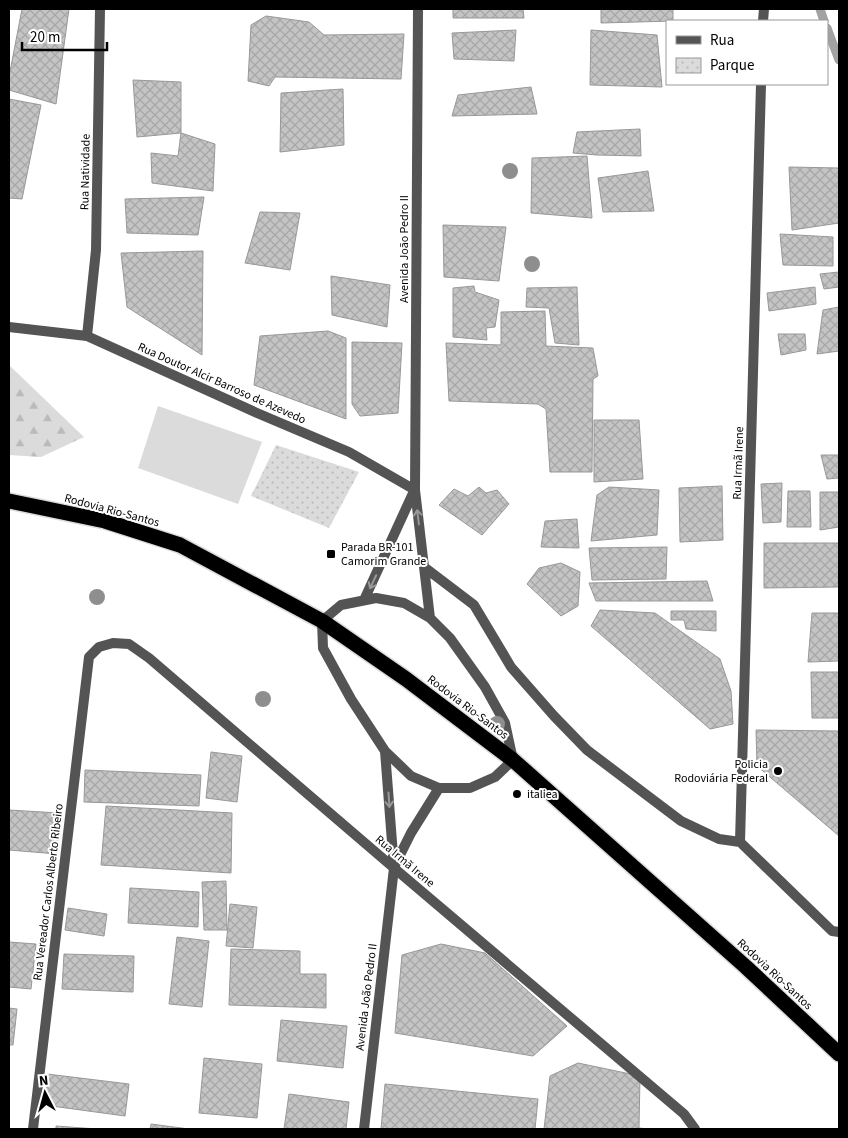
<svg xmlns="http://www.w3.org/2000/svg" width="848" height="1138" viewBox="0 0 848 1138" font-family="'Source Sans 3',sans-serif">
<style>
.forest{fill:url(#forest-firs)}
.park{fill:url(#park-dots)}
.pitch{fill:#dbdbdb}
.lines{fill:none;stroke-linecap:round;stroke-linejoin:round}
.stream{stroke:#a2a2a2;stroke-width:9}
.building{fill:url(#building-cross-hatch);stroke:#989898}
.highway-casing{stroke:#dbdbdb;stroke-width:18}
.street{stroke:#545454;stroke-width:10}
.highway{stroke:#000;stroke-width:15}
.tree{fill:#8e8e8e}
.oneway{stroke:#989898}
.poi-dot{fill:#000;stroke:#fff;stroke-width:2}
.labels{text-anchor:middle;stroke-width:4;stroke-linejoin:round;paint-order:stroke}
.street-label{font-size:12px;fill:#000;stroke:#fff}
.poi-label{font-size:12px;fill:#000;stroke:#fff;text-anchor:start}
</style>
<defs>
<pattern id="forest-firs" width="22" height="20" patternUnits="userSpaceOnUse" patternTransform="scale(1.25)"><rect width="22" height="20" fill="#dbdbdb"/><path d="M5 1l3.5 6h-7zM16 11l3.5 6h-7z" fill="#bababa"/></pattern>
<pattern id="park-dots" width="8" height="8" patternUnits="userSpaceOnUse" patternTransform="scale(1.25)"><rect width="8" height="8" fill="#dbdbdb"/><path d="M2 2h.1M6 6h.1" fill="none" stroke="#bababa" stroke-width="1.8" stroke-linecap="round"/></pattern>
<pattern id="building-cross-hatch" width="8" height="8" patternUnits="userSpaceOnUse" patternTransform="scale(1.25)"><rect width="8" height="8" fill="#c4c4c4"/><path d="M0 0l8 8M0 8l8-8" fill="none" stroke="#a7a7a7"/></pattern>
</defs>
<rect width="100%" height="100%" fill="#fff"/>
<path class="forest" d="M9 365 84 437 41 457 9 455Z"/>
<path class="park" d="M276 445 359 472 329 528 251 496Z"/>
<path class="pitch" d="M158 406 262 442 238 504 138 468Z"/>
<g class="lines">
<path class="stream" d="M820 9 824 21
M827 28 839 60"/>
</g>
<path class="building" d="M22 9H69L56 104 9 90V77Z
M453 9H523L524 18H453Z
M601 9H673V21L601 23Z
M266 16 309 22 324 35 404 34 401 79 275 77 269 86 248 81 251 25Z
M516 30 514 61 454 59 452 33Z
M591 30 657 35 662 87 590 85Z
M133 80 181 82V133L137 137Z
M531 87 537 114 452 116 458 95Z
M343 89 344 145 280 152 281 93Z
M9 99 41 105 22 199 9 198Z
M640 129 641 156 597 155 573 153 577 132Z
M181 133 215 144 213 191 152 183 151 153 178 156Z
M587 156 592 218 531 213 532 158Z
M789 167 839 168V223L792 230Z
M648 171 654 211 603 212 598 178Z
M204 197 198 235 127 233 125 199Z
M260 212 300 213 290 270 245 263Z
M443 225 506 227 499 281 444 277Z
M780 234 833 237V266L783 265Z
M203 251 202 355 127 307 121 253Z
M839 272V287L824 289 820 274Z
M331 276 390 285 387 327 332 315Z
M474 286 475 292 499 300 495 327 486 328 487 340 453 337V288Z
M577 287 579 345 555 343 549 308 526 307 527 288Z
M815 287 816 304 769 311 767 293Z
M839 307V351L817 354 823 310Z
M545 311 546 346 593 348 598 376 593 379 592 472H550L546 409 538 404 449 401 446 343 501 345V312Z
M328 331 346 338V419L254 385 260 336Z
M778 334H805L806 350 781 355Z
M352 342 402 343 398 413 360 416 352 404Z
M594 420H639L643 479 594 482Z
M821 455H839V478L827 479Z
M782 483 781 522 763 523 761 484Z
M722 486 723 540 680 542 679 488Z
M479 487 486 493 497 490 509 504 482 535 439 505 454 489 468 496Z
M609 487 659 490 657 535 591 541 597 495Z
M788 491H810L811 527H787Z
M820 492H839V527L820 530Z
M577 519 579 548 541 547 545 521Z
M764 543H839V587L764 588Z
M667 547 666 579 592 580 589 548Z
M561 563 580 572 578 606 561 616 527 584 539 568Z
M707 581 713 601H596L589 583Z
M600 610 655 613 720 659 731 691 733 724 710 729 591 626Z
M671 611H716V631L686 629 684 620H671Z
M812 613H839V661L808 662Z
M811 672H839V718H812Z
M756 730 839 731V836L757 766Z
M211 752 242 756 237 802 206 798Z
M85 770 201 775 199 806 84 802Z
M106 806 232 813 231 873 101 865Z
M9 810 59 813 57 854 9 850Z
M226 881 227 930H204L202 882Z
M130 888 199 892 198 927 128 923Z
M230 904 257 907 253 948 226 946Z
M68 908 107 914 104 936 65 930Z
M177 937 209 941 202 1007 169 1004Z
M9 942 36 944 31 989 9 987Z
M441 944 485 953 567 1026 533 1056 395 1033 402 955Z
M231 949 300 951V974H326V1008L229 1005Z
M64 954 134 956 133 992 62 989Z
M9 1008 17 1009 13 1045H9Z
M281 1020 347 1026 343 1068 277 1061Z
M204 1058 262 1064 257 1118 199 1113Z
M578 1063 640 1076 639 1128 648 1129H544L550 1076Z
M47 1074 129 1084 125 1116 44 1105Z
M385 1084 538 1099 535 1129H381Z
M289 1094 349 1102 346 1129H284Z
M151 1124 189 1129H150Z
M56 1126 97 1129H56Z"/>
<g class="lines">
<defs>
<path id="highway" d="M9 501 105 521 180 545 322 621 406 679 513 760 746 967 839 1054"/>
</defs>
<use href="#highway" class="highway-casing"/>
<path class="street" d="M418 9 415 490 430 618
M763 21 764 9
M9 327 87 336 257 413 349 452 415 490
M87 336 96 250 100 9
M424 567 474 605 511 667 554 716 587 750 681 821 719 839 740 842 832 931 839 932
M376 598 404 603 430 618 450 638 485 687 505 723 513 760 495 777 470 788H439L411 776 385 751 351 699 323 648 322 621 341 605Z
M364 600 414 491
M740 842 761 84
M394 867 411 833 439 788
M33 1129 89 657 99 647 113 643 129 644 149 658 394 868 684 1114 695 1129
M364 1129 394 868 385 751"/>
<use href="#highway" class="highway"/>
</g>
<g class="tree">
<circle cx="510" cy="171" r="8"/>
<circle cx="532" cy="264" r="8"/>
<circle cx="97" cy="597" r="8"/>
<circle cx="263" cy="699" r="8"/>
<circle cx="497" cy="724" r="8"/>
</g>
<defs><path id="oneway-shaft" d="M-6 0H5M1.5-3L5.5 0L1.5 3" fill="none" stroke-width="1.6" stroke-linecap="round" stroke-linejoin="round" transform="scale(1.25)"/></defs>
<g class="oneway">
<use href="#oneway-shaft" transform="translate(418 517) rotate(-97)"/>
<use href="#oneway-shaft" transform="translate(373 582) rotate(115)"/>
<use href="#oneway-shaft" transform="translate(389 800) rotate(86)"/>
</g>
<g class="poi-dot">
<rect x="326" y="549" width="10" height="10" rx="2.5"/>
<circle cx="778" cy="771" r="5"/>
<circle cx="517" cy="794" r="5"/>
</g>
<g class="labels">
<g class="street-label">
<text transform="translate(85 172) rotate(-89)" y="4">Rua Natividade</text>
<text transform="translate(404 249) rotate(-90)" y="4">Avenida João Pedro II</text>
<text transform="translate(222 383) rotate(24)" y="4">Rua Doutor Alcir Barroso de Azevedo</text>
<text transform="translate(738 463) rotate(-88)" y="4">Rua Irmã Irene</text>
<text transform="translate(112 510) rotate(15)" y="4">Rodovia Rio-Santos</text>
<text transform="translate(468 707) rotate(37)" y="4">Rodovia Rio-Santos</text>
<text transform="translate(405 861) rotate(40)" y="4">Rua Irmã Irene</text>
<text transform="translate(48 892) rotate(-83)" y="4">Rua Vereador Carlos Alberto Ribeiro</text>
<text transform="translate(775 974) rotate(43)" y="4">Rodovia Rio-Santos</text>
<text transform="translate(366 997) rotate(-83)" y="4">Avenida João Pedro II</text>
</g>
<g class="poi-label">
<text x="341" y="551">Parada BR-101<tspan x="341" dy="14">Camorim Grande</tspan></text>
<text x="768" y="768" text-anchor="end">Policia<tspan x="768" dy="14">Rodoviária Federal</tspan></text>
<text x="527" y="798">italiea</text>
</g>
</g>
<rect width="848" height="1138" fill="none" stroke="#000000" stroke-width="20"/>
<rect x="666" y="20" width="162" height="65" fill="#ffffff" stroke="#999999"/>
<rect x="676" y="36" width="25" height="8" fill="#545454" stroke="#999999"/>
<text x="710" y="45" font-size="15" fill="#000000">Rua</text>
<rect x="676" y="58" width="25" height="15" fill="url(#park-dots)" stroke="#999999"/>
<text x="710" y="70" font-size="15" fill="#000000">Parque</text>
<g transform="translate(45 1093) rotate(354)" stroke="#ffffff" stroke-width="4" paint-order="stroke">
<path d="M0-4L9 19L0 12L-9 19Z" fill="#000000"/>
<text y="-8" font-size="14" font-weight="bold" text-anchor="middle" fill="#000000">N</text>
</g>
<path d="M22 42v8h85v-8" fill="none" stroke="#000000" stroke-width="2.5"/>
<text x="30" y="42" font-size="15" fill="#000000" stroke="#ffffff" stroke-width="4" paint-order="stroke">20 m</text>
</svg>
